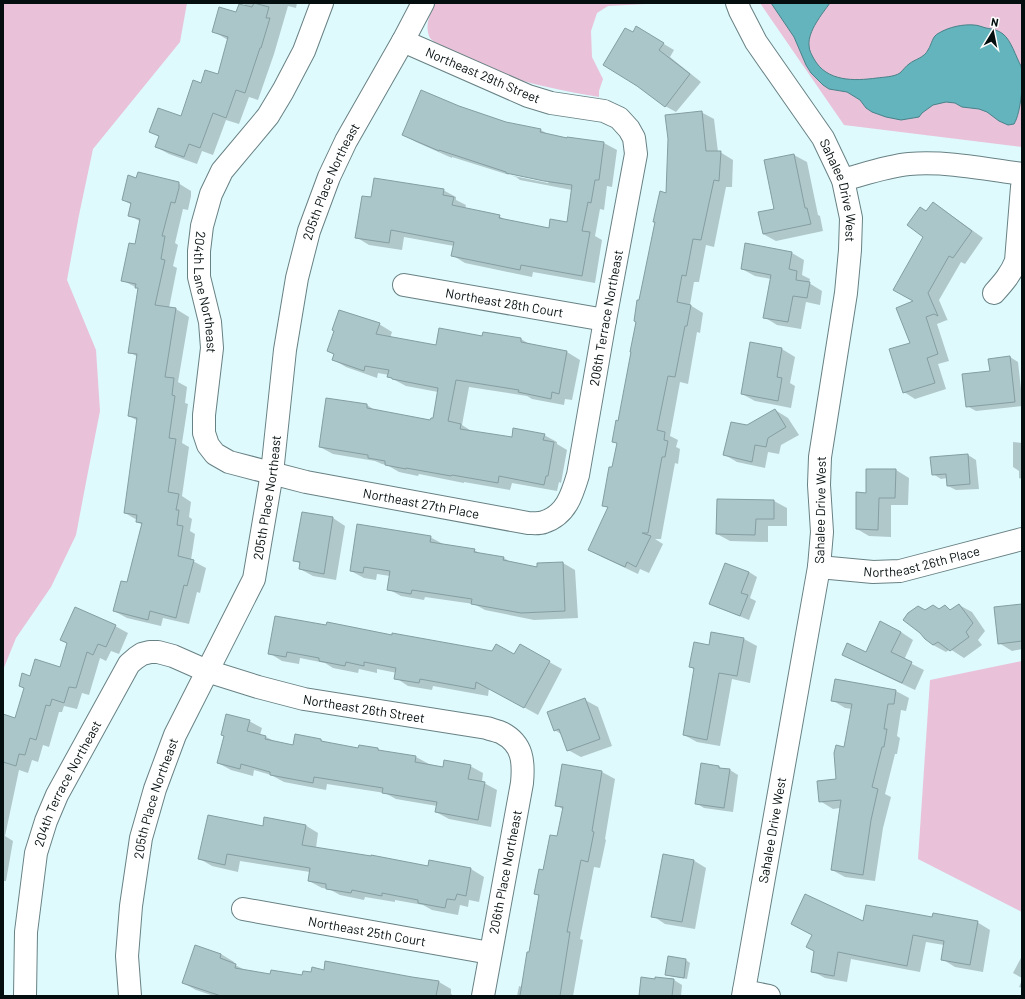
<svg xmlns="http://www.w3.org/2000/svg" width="1025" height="999" viewBox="0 0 1025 999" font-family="Barlow,sans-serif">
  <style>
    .green { fill: #e9c1d9 }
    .water { fill: #64b4bd; stroke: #488289 }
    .shadow { fill: #0003; fill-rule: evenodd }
    .building { fill: #abc6c9; stroke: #849ea1 }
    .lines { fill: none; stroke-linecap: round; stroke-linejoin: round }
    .minor-casing { stroke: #688184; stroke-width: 24 }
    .minor { stroke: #fff; stroke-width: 22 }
    .labels { text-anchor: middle; stroke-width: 3.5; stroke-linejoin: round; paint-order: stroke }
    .street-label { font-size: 13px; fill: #050e0f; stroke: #fff }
  </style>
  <rect width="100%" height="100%" fill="#defafd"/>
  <g class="green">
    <path d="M3,3h184l-7,39 -87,107 -14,66 -12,65 29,70 4,61 -13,66 -11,58 -25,52 -35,51 -13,32z"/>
    <path d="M435,3h212l-1,1 -38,2 -11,7 -6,18 1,26 11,22 -4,12v6c-53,-9 -108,-20 -154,-49 -4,-3 -12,-6 -15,-10 -6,-12 0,-24 5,-35z"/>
    <path d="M760,3h262v144l-178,-22z"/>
    <path d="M1022,661v251l-104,-53 12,-179z"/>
  </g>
  <path class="water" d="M771,3h59c-8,11 -22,28 -21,42 0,6 3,10 5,14 13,23 40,22 63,19 7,-1 17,-1 23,-5 3,-3 6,-7 9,-9 6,-5 15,-6 19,-14 4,-6 4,-14 11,-17 10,-6 24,-9 35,-8 4,0 8,2 12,3 6,1 12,2 17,6 8,6 13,23 18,32 3,13 0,47 -7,58l-6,1 -9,-4 -12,-9 -8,-3 -17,-2 -7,-4 -9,-1 -13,3 -11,8 -3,4 -18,3 -15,-3 -14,-5 -6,-4 -6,-8 -13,-8 -18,-3 -6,-4 -12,-12 -5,-8 -12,-28z"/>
  <g class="shadow">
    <path d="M245,3h52l-1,5 -8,-2 -14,48 -16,46 -9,-3 -10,27 -13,-4 -13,35 -11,-4 -5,13 -28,-10 -13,-7 4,-10 -10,-5 32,-14 20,-34 16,-9 10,-35 -15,-9 24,-18 7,-7z"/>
    <path d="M637,28l37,22 -4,7 31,25 -25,30 -11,-6 -32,-73z"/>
    <path d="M459,107l47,16 35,7 10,6 17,3 36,4 13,7 -5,37 -5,-1 -3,24 -4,-1 -5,27 7,4 -7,43 -62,-11 -1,5 -67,-14 -13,-8 2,-9 -50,-9 -2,13 -33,-5 -13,-8 16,-39 71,-8 13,7v3l10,5 -1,4 34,7 8,5 42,8 18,-6 5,-33 -52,-10 -4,-3 -64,-20v1l-36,-16 -13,-7zM507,172l42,9 -1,2 -39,-8z"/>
    <path d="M701,112l13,7 4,33h2l13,8 -1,27h-6l-12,60 -8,-2 -7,37h-5l-4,23 13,8 -3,20 -3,-1 -9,52 -8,-2 -10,54 8,4 -2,7 4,2 -2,15 -3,-1 -14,76h-6l8,5 -14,29 -9,-4 -2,5 -36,-17 -12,-7 19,-42 -6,-3 10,-37 5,-24 -5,-3 6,-19 21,-120 27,-108z"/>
    <path d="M794,155l13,7 11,53 2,1 3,15 -47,10 -13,-7 12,-24z"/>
    <path d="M137,179l41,4 13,8v5l-3,14 -5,-1 -8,34 3,2 -5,21 4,2 -8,40 7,1 13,8 -11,65 9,5 -2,16 3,1 -6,39 7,4 -7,49 9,6 -2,15 3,2 -2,12 5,3 -4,26 15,8 -6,25 -3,-1 -8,32 -26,-6 -2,8 -34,-8 -13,-7 13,-27 16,-59 -6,-3v-2l-12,-7 13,-92 -9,-5 9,-59 -9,-5 10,-63 -17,-9 14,-35 5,-23 -12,-7 3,-10 -9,-5z"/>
    <path d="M933,204l11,6 39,28 -18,26 -4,-2 -22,38 9,21 -1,-1 -10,4 12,37 -11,3 8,25 -31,10 -11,-7 7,-49 4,-41 10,-65 2,-25z"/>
    <path d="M792,253l12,7 -2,15 8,4 -1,4 13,8 -2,14 -14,-3 -5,27 -24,-4 -13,-8 7,-38 -16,-3 -13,-7z"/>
    <path d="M379,324l13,8 -2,6 47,9 46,-10 38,2 10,6 36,7 13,8 -8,40 -7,-1 -1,6 -32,-6 -5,-3 -58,-9 -7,38 11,7 39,6 32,-3 13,7v2l10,6 -6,33 -2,-1 -2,9 -45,-8 -2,7 -46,-8v1l-45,-9 -1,2 -19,-4 -12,-7 -5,-1 -7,-3 -42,-7 -13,-7 47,-42 9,6 55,10 2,-2 5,-27 -32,-6 -17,-9v-2l-11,-2 -1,5 -31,-11 -12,-7 1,-5 -7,-4z"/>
    <path d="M750,344l32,5 13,8 -5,26 5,3 -4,22 -36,-7 -13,-7z"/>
    <path d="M1010,357l8,5 4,36v8l-46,5 -9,-5z"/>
    <path d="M775,410l13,8 11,17 -18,10 -2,9 -11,-2 -3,16 -28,-6 -12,-7 22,-28z"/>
    <path d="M1013,442l9,1v36l-3,-1v-7l-6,-4z"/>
    <path d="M968,455l8,5 3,29 -23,1 -8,-4 -1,-8 -6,1 -8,-5z"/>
    <path d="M896,470l13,8 -1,27h-17v32l-22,-1 -12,-7 10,-35z"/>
    <path d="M718,500l56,1 13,7v18h-19v16l-38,-1 -13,-7z"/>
    <path d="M333,518l12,8 -9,54 -23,-4 -13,-7 1,-5 -7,-4z"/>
    <path d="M430,537l13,7 31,6 9,5 21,3 8,5 26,5 25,-5 12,7 3,48 -44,2 -49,-10 -11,-6 -49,-7 -1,3 -23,-4 -13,-7 2,-13 -13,-2 -1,6 -12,-2 -13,-7z"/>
    <path d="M725,564l24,8 8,5 -7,21 6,3 -7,19 -30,-12 -8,-4z"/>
    <path d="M959,605l13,7 13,19 -7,9 4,5 -18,13 -14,-9 -4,3 -13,-7 -7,-34 14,-1 5,-3 6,3z"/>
    <path d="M1022,605v44l-10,2 -13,-8z"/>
    <path d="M115,626l13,7 -9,21 -8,-3 -5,10 -6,-3 -11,37 -7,-2 -5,16 -13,-3 -2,6h-3l-10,35 -6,-2 -5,17 -6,-2 -4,13 -9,-3 -14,66 8,5 -7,40h-3v-158l13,-4 9,-30 -5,-3 11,-9 30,-9 7,-24 -7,-4z"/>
    <path d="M901,632l12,8 -9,20 20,10 -9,20 -59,-28 -13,-8 23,-1z"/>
    <path d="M392,636l123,20 5,-10 42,23 -24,46 -49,-27 -1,8 -55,-10 -1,4 -24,-4 -12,-8 1,-5 -20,-4v4l-18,-4 -1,4 -25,-5 -8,-5 -25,-5 -1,6 -17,-3 -13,-8z"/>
    <path d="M744,639l13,7 -7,37 -18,-4 -12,67 -23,-4 -13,-7 11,-65 -5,-3 20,-21z"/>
    <path d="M836,680l60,11 13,7 -3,13 -5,-1 -4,26 3,2 -3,16h-2l-10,40 6,3 -8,31 -8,53 -30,-4 -13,-7 8,-62 -7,1 -13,-8 17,-21 8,-32 7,-39 -7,-1 -13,-8z"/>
    <path d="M585,700l13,7 14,39 -31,11 -13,-7 -6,-15 -7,-5z"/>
    <path d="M249,721l13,7 -2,7 6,2 10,5 18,4 27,-6 6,3 32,6h19l5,3 33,5 13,7 15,4 26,-2 13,7 -1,9 2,1 13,7 -6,37 -42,-8 -13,-7 1,-6 -41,-7 -11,-6 -58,-9 -1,6 -42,-8 -13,-7 -17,-5 -1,6 -22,-6 -13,-7z"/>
    <path d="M562,765l40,7 13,7 -10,60 1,1 -6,28 -6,-1 -14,72 3,1 -10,56h-56l2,-10 3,1 8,-34 10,-57 -4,-2 22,-57 6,-27 -8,-5z"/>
    <path d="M719,767l4,2 7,1 8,5 -5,37 -29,-4 -8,-5z"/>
    <path d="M305,825l13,8 -2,15 113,19 1,-6 41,8 13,8 -5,25 -10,-2 -1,7 -8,-2 -2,10 -26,-5 -9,-5 -28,-5v2l-30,-5 -1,3 -24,-5 -11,-6 -7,-1 -13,-7 1,-9 -70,-11 -2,11 -26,-6 -12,-7 63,-32z"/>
    <path d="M693,860l13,8 -11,61 -30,-5 -12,-8z"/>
    <path d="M977,922l13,8 -7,42 -28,-5 -13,-8 2,-14 -18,-3 -6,30 -69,-13 -4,23 -22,-4 -13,-7 3,-20 -2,-16 -21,-11z"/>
    <path d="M196,946l25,8 13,8 -1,2 14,7 24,4 32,1 22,-5 87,7 27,4 12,7v5l3,2h-240l-18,-6 -13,-7z"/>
    <path d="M1022,956v22l-9,-5z"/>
    <path d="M669,958l17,2 4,3 -3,16 -17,-3 -4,-2z"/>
    <path d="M656,980h18l8,5 -1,11h-41z"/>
    <path d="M1022,980v8l-3,-1z"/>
  </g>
  <g class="building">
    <path d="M254,3l15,4 -3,11h4l-9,30h-1l-15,45 -9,-3 -10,28 -13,-5 -13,35 -11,-4 -5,13 -29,-10 4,-11 -10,-4 9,-24 23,8 12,-36 8,3 4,-13 13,4 10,-37 -16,-5 7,-25 17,5 3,-8 13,3z"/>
    <path d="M636,26l28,17 -5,7 31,24 -25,33 -28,-21 -34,-21 22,-37 8,4z"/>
    <path d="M421,90l38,16 47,16 35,7 -1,3 27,6v-1l37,5 -5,38h-4l-4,23 -3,-1 -6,29 8,1 -8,44 -61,-11 -1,5 -69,-14 3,-14 -63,-12 -2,13 -34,-5 7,-42 9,1 3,-19 70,11 -1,6 11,2 -2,8 48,10 -1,3 50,10 1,-9 17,3 5,-37 -28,-4 -38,-8v-1l-67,-22v1l-37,-16z"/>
    <path d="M702,111l4,40h15l-2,30 -5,-1 -13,60 -8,-1 -7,37 -4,-1 -5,27 14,3 -4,21h-2l-10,51 -7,-1 -11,54 8,2 -1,8 4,1 -3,16h-3l-14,76h-6l9,3 -15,31 -9,-5 -2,5 -37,-17 20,-43 -6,-1 7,-39h3l5,-24 -5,-1 4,-22 2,1 13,-69h-1l6,-30 -2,-1 3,-21h2l16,-78h-2l7,-31 6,2 2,-54 -3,-24z"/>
    <path d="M794,154l11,54h2l4,16 -48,10 -5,-22 16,-3 -10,-49z"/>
    <path d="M138,172l41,10v6l-4,15 -4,-1 -9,34h3l-4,23 4,1 -10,45 21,3 -11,69 9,1 -2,17 3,1 -6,42 7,1 -8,53 11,2 -3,16h3l-2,15 6,1 -5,30 16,4 -7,26 -3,-1 -8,33 -26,-7 -2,9 -35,-9 8,-30 6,1 15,-59 -6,-1 1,-7 -13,-2 13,-95 -9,-2 9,-62 -9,-1 10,-65h-3l1,-4 -15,-3 8,-38 6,1 5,-25 -12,-3 3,-13 -9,-3 6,-25 8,3z"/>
    <path d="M933,202l39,29 -19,27 -4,-2 -21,37 10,23 -4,-2 -8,3 12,37 -11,4 8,25 -32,10 -14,-44 21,-6 -14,-35 17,-7 -20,-11 30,-53 -16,-12 13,-18 6,4z"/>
    <path d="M745,243l47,9 -3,17 8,2 -1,9 14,2 -3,16 -14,-2 -5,26 -25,-4 8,-43 -30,-6z"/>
    <path d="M339,310l41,13 -4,11 60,11 3,-17 43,8 1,-4 38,6v4l46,9 -8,43 -7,-2 -1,7 -33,-7 1,-2 -63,-10 -8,41 13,3 -1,5 52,8 1,-9 32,6 -2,6 11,2 -6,34h-2l-2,9 -45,-9 -1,7 -46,-8 -1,1 -45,-8v1l-21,-4v-4l-17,-3v-3l-49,-8 7,-49 41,6v4l63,12 1,-2h2l5,-30 -46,-9v-1l-5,-1 2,-7 -24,-4 -1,5 -32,-11 2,-6 -7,-3 7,-20 -2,-1z"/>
    <path d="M750,342l32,6 -5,29 5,1 -4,23 -37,-7z"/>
    <path d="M1010,356l5,46 -49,5 -4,-33 28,-3 -2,-12z"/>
    <path d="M775,409l11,18 -18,11 -2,9 -11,-2 -3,17 -29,-7 8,-33 16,3z"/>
    <path d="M968,454l2,30 -23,2 -1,-12 -14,1 -2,-18z"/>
    <path d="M866,469h30l-1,29h-16l-1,32 -22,-1v-37l10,1z"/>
    <path d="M717,499l57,1v19h-18l-1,16 -39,-1z"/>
    <path d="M302,512l31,5 -9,57 -25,-5 1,-7 -7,-1z"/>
    <path d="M357,524l74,12 -1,6 45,7 -1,3 30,5 -1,3 34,7v-4l26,-1 2,49 -44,2 -50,-9 1,-5 -60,-9 -1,4 -24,-4 3,-19 -26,-4 -1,6 -13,-2z"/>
    <path d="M725,563l24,9 -8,21 7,2 -8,21 -31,-12z"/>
    <path d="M959,604l14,19 -7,9 3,5 -19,14 -12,-9 -5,3 -8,-6 -5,-6 -17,-13 5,-7 10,-7 7,4 8,-5 6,4 6,-4 5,5z"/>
    <path d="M1022,604v37l-24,3 -4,-37z"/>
    <path d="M75,607l41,18 -10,22 -8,-3 -5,11 -6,-3 -11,36 -7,-1 -5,16 -12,-4 -2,7 -4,-1 -10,35 -6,-2 -5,17 -6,-1 -3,12 -13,-4v-48l12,4 9,-30 -5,-2 3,-13 8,3 5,-17 25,8 7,-24 -7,-3z"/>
    <path d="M275,616l51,9 1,-3 65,13v-2l100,18 4,-7 18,10 6,-10 30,17 -26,47 -48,-26 -1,7 -55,-10 -1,4 -25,-4 2,-11 -32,-6v4l-18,-4 -1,4 -26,-5v-3l-32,-6 -1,5 -18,-3z"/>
    <path d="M880,621l21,11 -10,20 21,10 -10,21 -60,-28 5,-12 19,9z"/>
    <path d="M711,632l33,6 -7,38 -18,-3 -12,67 -24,-5 11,-67 -5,-1 5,-25 15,3z"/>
    <path d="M835,679l61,11 -2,14h-6l-4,25h3l-3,18h-2l-10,40 6,2 -7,31 -8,55 -32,-5 10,-70 -22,2 -2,-21 19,-2 -2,-26 2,-8 8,2 8,-43 -21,-3z"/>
    <path d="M585,698l15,41 -33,12 -8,-22 -5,2 -7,-19z"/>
    <path d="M226,714l24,6 -3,11 19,5 -1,3 28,6 2,-11 26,5v2l37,7 1,-3 19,3v2l38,6 -1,6 28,5 1,-7 27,5 -3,14 17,3 -7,38 -43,-8 2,-10 -55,-9 1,-5 -69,-11 -1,6 -43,-8v-3l-29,-8 -1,5 -23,-6 7,-27 -3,-1z"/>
    <path d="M701,763l18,3v2l11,1 -6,39 -29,-4z"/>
    <path d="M562,764l40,7 -10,60 2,1 -6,30 -7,-2 -14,72h3l-10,64h-40l7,-44h2l10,-57 -5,-1 5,-25 4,1 7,-35 7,1 6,-29 -8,-1z"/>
    <path d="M208,815l55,11 1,-9 42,8 -4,20 69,11v-1l57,11 1,-6 42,8 -5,28 -9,-2 -2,6 -8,-1 -2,9 -27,-5v-3l-36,-7v3l-30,-6 -1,3 -25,-4v-5l-18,-3 2,-13 -83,-14 -2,11 -27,-6z"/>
    <path d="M663,854l31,6 -12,62 -31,-5z"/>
    <path d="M805,894l58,27 3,-16 66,12 1,-4 45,8 -8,44 -29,-5 3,-19 -31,-6 -6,31 -69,-14 -4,24 -23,-4 3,-21 -8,-4 6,-12 -21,-11z"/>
    <path d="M195,945l26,9 -1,4 16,6 -1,4 35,6 1,-4 31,5 1,-4 8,1 1,-5 12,3 1,-9 87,16 27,4 -3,15h-215l-39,-13z"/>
    <path d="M668,956l18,3 -2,19 -19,-3z"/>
    <path d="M641,977l14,2v-2l19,2 -2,17h-33z"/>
  </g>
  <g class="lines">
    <defs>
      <g id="minor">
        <path id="s1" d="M322,3l-18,48 -21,40 -15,25 -46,55 -11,23 -9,32 -3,25v26l11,45 2,26 -8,67v18l4,12 7,9 14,8 77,20 222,41c5,0 11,1 16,-1 22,-7 28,-27 34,-47l27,-155 31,-166 -2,-16 -5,-9 -10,-11 -15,-7 -53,-8 -23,-7 -125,-55"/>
        <path id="s2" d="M737,3l3,8 16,31 67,96 20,42 8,38 -1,32 -4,43 -26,164 -1,28 3,47 -3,35 -76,429"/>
        <path d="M843,180c22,-6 44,-14 66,-16 38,-3 76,5 113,10"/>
        <path id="s3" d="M404,285l201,35"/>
        <path d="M994,293c9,-10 17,-19 22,-32l6,-74"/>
        <path id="s4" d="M819,567l54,5 27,-1 122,-32"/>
        <path id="s5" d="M243,909l247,44"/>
        <path d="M744,991l25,5"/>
        <path id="s6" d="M25,996l1,-64 10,-79 10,-32 11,-26 72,-131 7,-6 6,-4 8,-2h8l15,4 34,15 51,16 46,12 183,29c5,2 11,3 15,5 21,11 22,29 20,50l-39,213"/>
        <path id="s7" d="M130,996l-3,-40 4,-50 10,-68 14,-49 20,-54 79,-156 18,-106 13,-123 12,-72 12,-47 20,-54 17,-36 57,-100 20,-38"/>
      </g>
    </defs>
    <use href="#minor" class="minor-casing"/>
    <use href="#minor" class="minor"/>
  </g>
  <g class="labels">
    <g class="street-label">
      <text transform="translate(483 75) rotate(23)" y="5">Northeast 29th Street</text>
      <text dy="5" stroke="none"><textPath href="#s7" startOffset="849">205th Place Northeast</textPath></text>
      <text dy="5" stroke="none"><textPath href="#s2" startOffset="216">Sahalee Drive West</textPath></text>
      <text dy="5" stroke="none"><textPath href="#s1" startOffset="323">204th Lane Northeast</textPath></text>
      <text dy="5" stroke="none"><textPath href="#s3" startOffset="102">Northeast 28th Court</textPath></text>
      <text dy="5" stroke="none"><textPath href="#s1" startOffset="1047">206th Terrace Northeast</textPath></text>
      <text dy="5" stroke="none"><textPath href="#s7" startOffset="525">205th Place Northeast</textPath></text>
      <text dy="5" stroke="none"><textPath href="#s1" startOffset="702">Northeast 27th Place</textPath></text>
      <text transform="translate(820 510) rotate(-89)" y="5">Sahalee Drive West</text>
      <text dy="5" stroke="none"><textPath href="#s4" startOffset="104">Northeast 26th Place</textPath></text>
      <text dy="5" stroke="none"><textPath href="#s6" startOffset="602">Northeast 26th Street</textPath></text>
      <text dy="5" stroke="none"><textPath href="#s6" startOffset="220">204th Terrace Northeast</textPath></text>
      <text dy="5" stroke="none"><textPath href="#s7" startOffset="201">205th Place Northeast</textPath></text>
      <text transform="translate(772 830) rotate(-80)" y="5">Sahalee Drive West</text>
      <text transform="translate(505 872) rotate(-79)" y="5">206th Place Northeast</text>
      <text dy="5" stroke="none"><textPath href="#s5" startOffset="126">Northeast 25th Court</textPath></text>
    </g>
  </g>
  <rect width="1025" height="999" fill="none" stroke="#050e0f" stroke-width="8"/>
  <g transform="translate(993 32) rotate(10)" stroke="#ffffff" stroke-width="3" paint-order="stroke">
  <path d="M0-3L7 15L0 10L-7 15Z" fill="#050e0f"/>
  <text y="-6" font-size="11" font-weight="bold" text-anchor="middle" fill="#050e0f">N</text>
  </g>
</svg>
